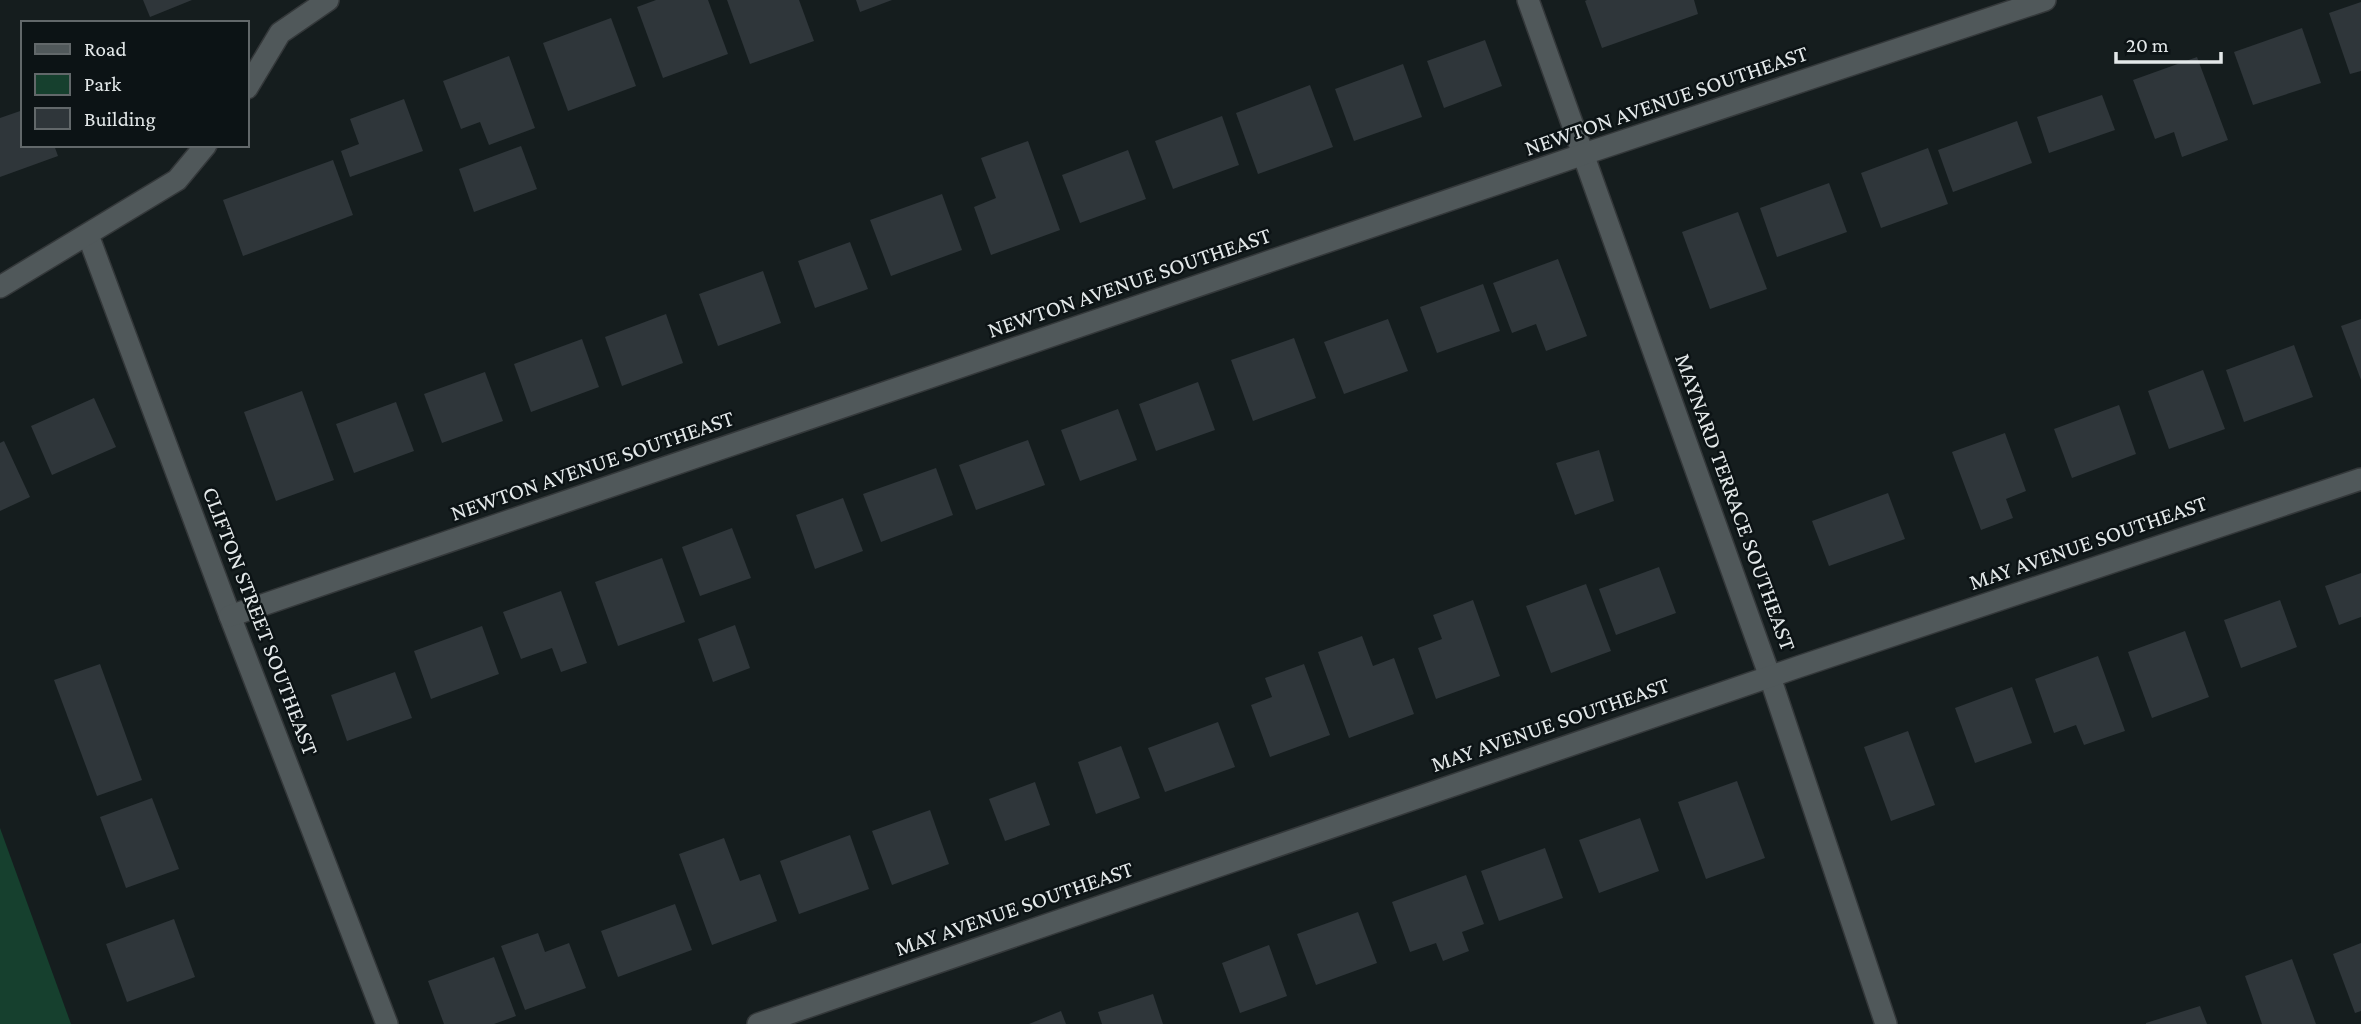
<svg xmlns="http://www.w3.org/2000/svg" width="2361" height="1024" viewBox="0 0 2361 1024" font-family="'Crimson Pro',serif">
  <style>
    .green { fill: #16402e }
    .building { fill: #2f363a }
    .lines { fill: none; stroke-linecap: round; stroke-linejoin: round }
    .street-casing { stroke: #34383a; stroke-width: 24 }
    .street { stroke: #50585a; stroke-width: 21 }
    .labels { text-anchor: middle; stroke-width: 5; stroke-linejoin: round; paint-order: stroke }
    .street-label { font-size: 23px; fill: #e3e8e9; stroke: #0c1315 }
  </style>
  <rect width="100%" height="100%" fill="#151d1e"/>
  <path class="green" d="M0,828l71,196h-71z"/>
  <g class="building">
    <path d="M143,0h49l-42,17z"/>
    <path d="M656,0h52l20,54 -65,24 -26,-71z"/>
    <path d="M727,0h72l15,41 -64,23z"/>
    <path d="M856,0h36l-32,12z"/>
    <path d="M1587,0h107l4,14 -96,34 -17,-47z"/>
    <path d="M2361,2v69l-11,3 -21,-61z"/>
    <path d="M611,18l25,68 -68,25 -25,-68z"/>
    <path d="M2302,28l19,55 -68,22 -19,-53z"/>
    <path d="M1485,40l17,46 -58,22 -17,-47z"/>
    <path d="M509,56l26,72 -46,17 -9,-23 -19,7 -18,-48z"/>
    <path d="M2197,57l31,83 -46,17 -8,-25 -19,7 -22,-59z"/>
    <path d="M1403,64l19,53 -68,24 -19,-52z"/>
    <path d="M1310,85l23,62 -75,27 -22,-61z"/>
    <path d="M2102,95l13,35 -66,23 -12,-36z"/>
    <path d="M404,99l19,52 -73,26 -9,-26 18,-7 -9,-25z"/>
    <path d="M23,110v35h31l4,11 -58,21v-59z"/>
    <path d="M1222,116l17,49 -66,24 -18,-48z"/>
    <path d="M2017,121l15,42 -79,29 -15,-42z"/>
    <path d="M1028,141l32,89 -69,25 -17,-48 22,-9 -15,-40z"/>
    <path d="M521,146l16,43 -63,23 -15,-43z"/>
    <path d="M1928,148l20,56 -67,24 -20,-55z"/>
    <path d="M1128,150l18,49 -66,24 -18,-48z"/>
    <path d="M333,160l20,55 -110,41 -20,-56z"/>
    <path d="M1829,183l18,49 -70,25 -17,-49z"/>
    <path d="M942,194l20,56 -71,26 -21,-56z"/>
    <path d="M1738,212l29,77 -57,20 -28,-77z"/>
    <path d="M850,242l18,47 -53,19 -17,-47z"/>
    <path d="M1558,259l29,77 -41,15 -10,-27 -24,9 -19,-50z"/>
    <path d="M763,271l18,52 -63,23 -19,-52z"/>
    <path d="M1483,284l17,47 -63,22 -17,-46z"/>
    <path d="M666,314l17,49 -61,23 -17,-49z"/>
    <path d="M1388,319l20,52 -64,23 -20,-52z"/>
    <path d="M2361,319v61l-20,-54z"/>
    <path d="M1294,338l22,60 -63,23 -22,-61z"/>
    <path d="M582,339l17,48 -68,25 -17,-48z"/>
    <path d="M2294,345l19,52 -69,25 -18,-52z"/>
    <path d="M2203,370l22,59 -56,20 -21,-58z"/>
    <path d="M485,372l18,49 -61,22 -18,-49z"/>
    <path d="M1198,382l17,48 -59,21 -17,-47z"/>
    <path d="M302,391l32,89 -58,21 -32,-89z"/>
    <path d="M94,398l22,49 -64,28 -21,-49z"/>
    <path d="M396,402l18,49 -60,22 -18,-49z"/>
    <path d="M2119,405l17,49 -64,24 -18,-49z"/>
    <path d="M1118,409l19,51 -57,21 -19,-51z"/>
    <path d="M2005,433l21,58 -20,8 7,19 -32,12 -29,-78z"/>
    <path d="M1028,440l17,45 -69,25 -17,-45z"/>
    <path d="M4,441l26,56 -30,14v-68z"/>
    <path d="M1599,450l15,51 -39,14 -19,-52z"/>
    <path d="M936,468l17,47 -72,27 -18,-48z"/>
    <path d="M1888,493l17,46 -76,27 -17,-45z"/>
    <path d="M843,498l20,53 -48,18 -19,-54z"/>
    <path d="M732,528l19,50 -51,18 -18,-49z"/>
    <path d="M662,558l23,64 -67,24 -23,-64z"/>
    <path d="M1659,567l17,46 -60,22 -17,-46z"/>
    <path d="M2361,573v44l-22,8 -14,-39z"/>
    <path d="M1586,584l25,67 -60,22 -25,-67z"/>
    <path d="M561,591l26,72 -26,9 -9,-24 -31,11 -18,-47z"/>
    <path d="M1473,600l27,76 -64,23 -18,-51 24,-9 -9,-24z"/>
    <path d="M2280,600l17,47 -56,21 -17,-48z"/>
    <path d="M735,625l15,43 -37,14 -15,-43z"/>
    <path d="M482,626l17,48 -68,25 -17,-48z"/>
    <path d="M2185,631l24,66 -57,21 -24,-66z"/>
    <path d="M1362,636l11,30 21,-8 20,56 -65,24 -31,-86z"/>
    <path d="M2098,656l27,75 -41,14 -8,-20 -22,8 -19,-54z"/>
    <path d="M100,664l42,116 -45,16 -43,-116z"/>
    <path d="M1304,664l26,71 -60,22 -19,-52 21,-8 -7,-19z"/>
    <path d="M395,672l17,46 -65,23 -16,-46z"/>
    <path d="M2012,687l20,56 -57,20 -20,-55z"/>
    <path d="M1218,722l17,45 -70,25 -17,-44z"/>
    <path d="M1908,731l27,74 -44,16 -27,-74z"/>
    <path d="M1121,746l19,52 -44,16 -18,-52z"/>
    <path d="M1737,781l28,77 -59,21 -28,-77z"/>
    <path d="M1035,782l15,43 -45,16 -16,-42z"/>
    <path d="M152,798l27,71 -53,19 -26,-71z"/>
    <path d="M930,810l19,54 -57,21 -20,-54z"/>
    <path d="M1640,818l19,53 -60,22 -20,-53z"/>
    <path d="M850,835l19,54 -70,25 -19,-53z"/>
    <path d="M724,838l16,43 20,-7 17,47 -65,24 -33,-91z"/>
    <path d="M1545,848l18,50 -64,23 -18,-50z"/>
    <path d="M1466,875l18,49 -22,8 7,19 -26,10 -7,-18 -26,9 -18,-50z"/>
    <path d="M675,904l17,46 -74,27 -17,-46z"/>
    <path d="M1358,912l19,51 -61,22 -19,-51z"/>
    <path d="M174,919l21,58 -68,25 -21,-58z"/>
    <path d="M538,933l7,19 24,-9 17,45 -61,22 -24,-64z"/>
    <path d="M2361,943v68l-6,2 -22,-59z"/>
    <path d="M1269,945l18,51 -47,17 -18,-50z"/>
    <path d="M494,957l22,59 -22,8h-50l-16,-43z"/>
    <path d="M2292,959l24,65h-54l-17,-48z"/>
    <path d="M1153,994l10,30h-61l-4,-12z"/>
    <path d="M2200,1006l7,18h-61v-1z"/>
    <path d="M1061,1011l5,13h-37z"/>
  </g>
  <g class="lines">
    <defs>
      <g id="street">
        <path d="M1528,0l242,677 116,347"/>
        <path d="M247,88l33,-55 48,-33"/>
        <path d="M88,235l142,381 157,408"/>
        <path d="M0,287l177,-107 29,-35"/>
        <path d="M230,616l1354,-462 461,-154"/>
        <path d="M758,1024l1040,-357 563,-188"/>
      </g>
    </defs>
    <use href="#street" class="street-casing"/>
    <use href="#street" class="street"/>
  </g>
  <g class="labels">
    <g class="street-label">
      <text transform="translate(1666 100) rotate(-19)" y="8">NEWTON AVENUE SOUTHEAST</text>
      <text transform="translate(1129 282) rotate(-19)" y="8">NEWTON AVENUE SOUTHEAST</text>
      <text transform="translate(592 465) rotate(-19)" y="8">NEWTON AVENUE SOUTHEAST</text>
      <text transform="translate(1736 502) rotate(70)" y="8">MAYNARD TERRACE SOUTHEAST</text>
      <text transform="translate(2088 542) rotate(-19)" y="8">MAY AVENUE SOUTHEAST</text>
      <text transform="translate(261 621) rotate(69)" y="8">CLIFTON STREET SOUTHEAST</text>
      <text transform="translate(1550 724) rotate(-19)" y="8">MAY AVENUE SOUTHEAST</text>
      <text transform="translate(1014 908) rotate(-19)" y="8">MAY AVENUE SOUTHEAST</text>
    </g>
  </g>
  <rect x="21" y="21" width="228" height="126" fill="#0c1315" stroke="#62686a" stroke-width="2"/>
  <rect x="35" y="44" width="35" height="10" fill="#50585a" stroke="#62686a" stroke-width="2"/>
  <text x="84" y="56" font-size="21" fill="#e3e8e9">Road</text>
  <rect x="35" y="74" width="35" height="21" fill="#16402e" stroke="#62686a" stroke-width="2"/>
  <text x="84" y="91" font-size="21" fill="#e3e8e9">Park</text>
  <rect x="35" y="108" width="35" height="21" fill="#2f363a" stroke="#62686a" stroke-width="2"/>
  <text x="84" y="126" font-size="21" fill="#e3e8e9">Building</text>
  <path d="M2116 52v10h105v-10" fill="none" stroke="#e3e8e9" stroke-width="3.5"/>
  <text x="2126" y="52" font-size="21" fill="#e3e8e9" stroke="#0c1315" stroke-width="5" paint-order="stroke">20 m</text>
</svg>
